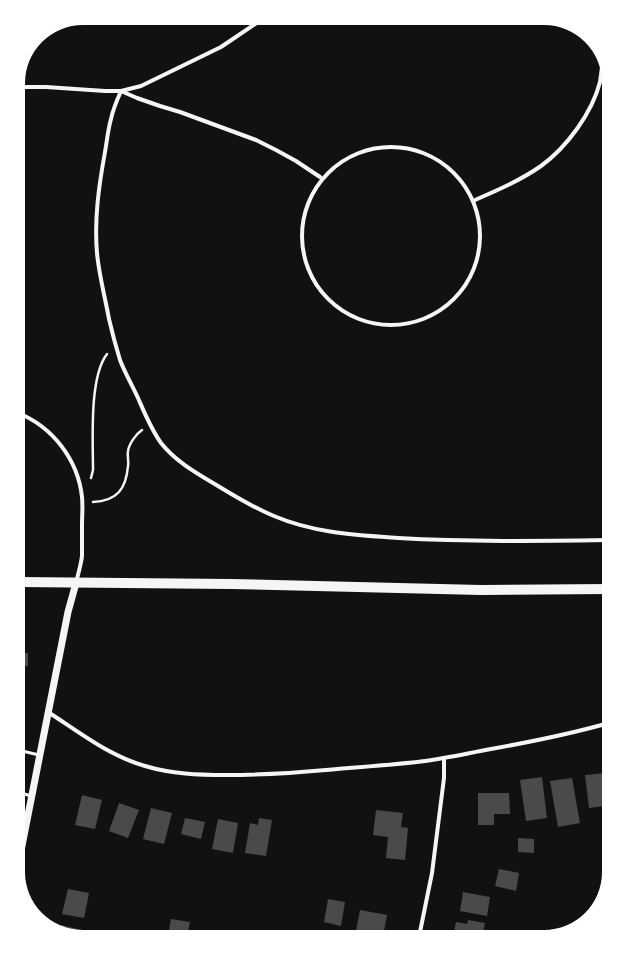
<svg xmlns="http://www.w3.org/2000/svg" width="627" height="955" viewBox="0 0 627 955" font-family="'Source Sans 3',sans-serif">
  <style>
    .building { fill: #4a4a4a }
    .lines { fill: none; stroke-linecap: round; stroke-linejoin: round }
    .path { stroke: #f5f5f5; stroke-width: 2.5 }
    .service { stroke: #f5f5f5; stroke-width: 3 }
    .minor { stroke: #f5f5f5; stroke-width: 4 }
    .tertiary { stroke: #f5f5f5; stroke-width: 7 }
    .primary { stroke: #f5f5f5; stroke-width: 10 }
  </style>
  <rect width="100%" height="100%" fill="#111"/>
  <g class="building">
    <path d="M18,632h2v21h8v13h-10z"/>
    <path d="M606,773l3,22 -6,1 2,10 -16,2 -4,-33z"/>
    <path d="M542,777l5,41 -21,3 -6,-41z"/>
    <path d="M572,778l8,45 -22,4 -8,-46z"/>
    <path d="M478,793h31l1,21h-16v11h-16z"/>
    <path d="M82,795l20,5 -7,29 -20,-4z"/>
    <path d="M119,803l20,7 -11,28 -19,-7z"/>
    <path d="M151,808l21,5 -8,31 -21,-5z"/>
    <path d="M376,810l27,3 -2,14 7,1 -3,32 -19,-2 2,-21 -15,-2z"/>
    <path d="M185,818l20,4 -4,17 -20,-5z"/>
    <path d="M259,818l13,2 -6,36 -21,-3 5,-30 8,2z"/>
    <path d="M218,819l20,4 -5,30 -21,-4z"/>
    <path d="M518,838l16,1v14l-16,-1z"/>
    <path d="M499,869l20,4 -3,18 -21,-5z"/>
    <path d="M68,889l21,4 -5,25 -22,-4z"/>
    <path d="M463,892l27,5 -3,19 -27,-5z"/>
    <path d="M328,899l17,3 -4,24 -17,-4z"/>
    <path d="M360,910l27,5 -4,21 -27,-5z"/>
    <path d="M171,919l19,3 -3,15h-9l-10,-2z"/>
    <path d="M468,920l17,3 -3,14h-29l3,-15 11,2z"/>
    <path d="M61,925l47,11 -1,1h-28l-20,-6z"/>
  </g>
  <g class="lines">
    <g class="path">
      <path d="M91,478l2,-8c0,-29 -4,-93 14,-116"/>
      <path d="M93,502c24,-1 33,-13 35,-36 1,-5 -1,-10 0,-15 1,-7 8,-17 14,-21"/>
    </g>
    <g class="service">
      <path d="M18,750l21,5"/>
      <path d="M18,792l13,4"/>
      <path d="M18,833l6,1"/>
    </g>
    <g class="minor">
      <path d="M18,87h28l59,4h16l16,7 23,8 20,6 76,28 20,10 20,11 24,16"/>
      <path d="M121,91c-4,9 -8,18 -10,28 -3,10 -4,22 -6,33 -6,33 -11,67 -8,101 2,22 8,44 12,66 3,13 7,28 11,41 5,13 12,25 18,38 7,16 13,31 23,45 15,19 37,31 57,43 18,11 36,22 56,30 40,17 81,19 124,22 70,4 141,3 211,2"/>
      <path d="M121,91l20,-5 80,-39 43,-29"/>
      <circle cx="391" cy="236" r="89"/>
      <path d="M475,200c23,-10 46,-20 66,-34 26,-19 51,-53 59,-84 1,-7 2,-15 3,-22"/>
      <path d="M18,413c35,14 60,47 64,84 1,9 0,19 0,28 0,10 0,20 0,31 -1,9 -4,18 -6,27"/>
      <path d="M48,712c31,20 61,44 97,54 27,8 53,9 81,9 34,0 67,-2 100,-5 33,-3 66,-5 99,-9 22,-3 44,-8 66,-12 39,-7 79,-15 118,-26"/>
      <path d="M419,937l13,-64 12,-95v-20"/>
    </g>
    <path class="tertiary" d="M18,866l50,-254 8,-29"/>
    <path class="primary" d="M18,582l213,2 250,6 128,-1"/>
  </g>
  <path d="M0 0H627V955H0ZM83 25H544A58 58 0 0 1 602 83V872A58 58 0 0 1 544 930H83A58 58 0 0 1 25 872V83A58 58 0 0 1 83 25Z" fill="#fff" fill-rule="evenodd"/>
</svg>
